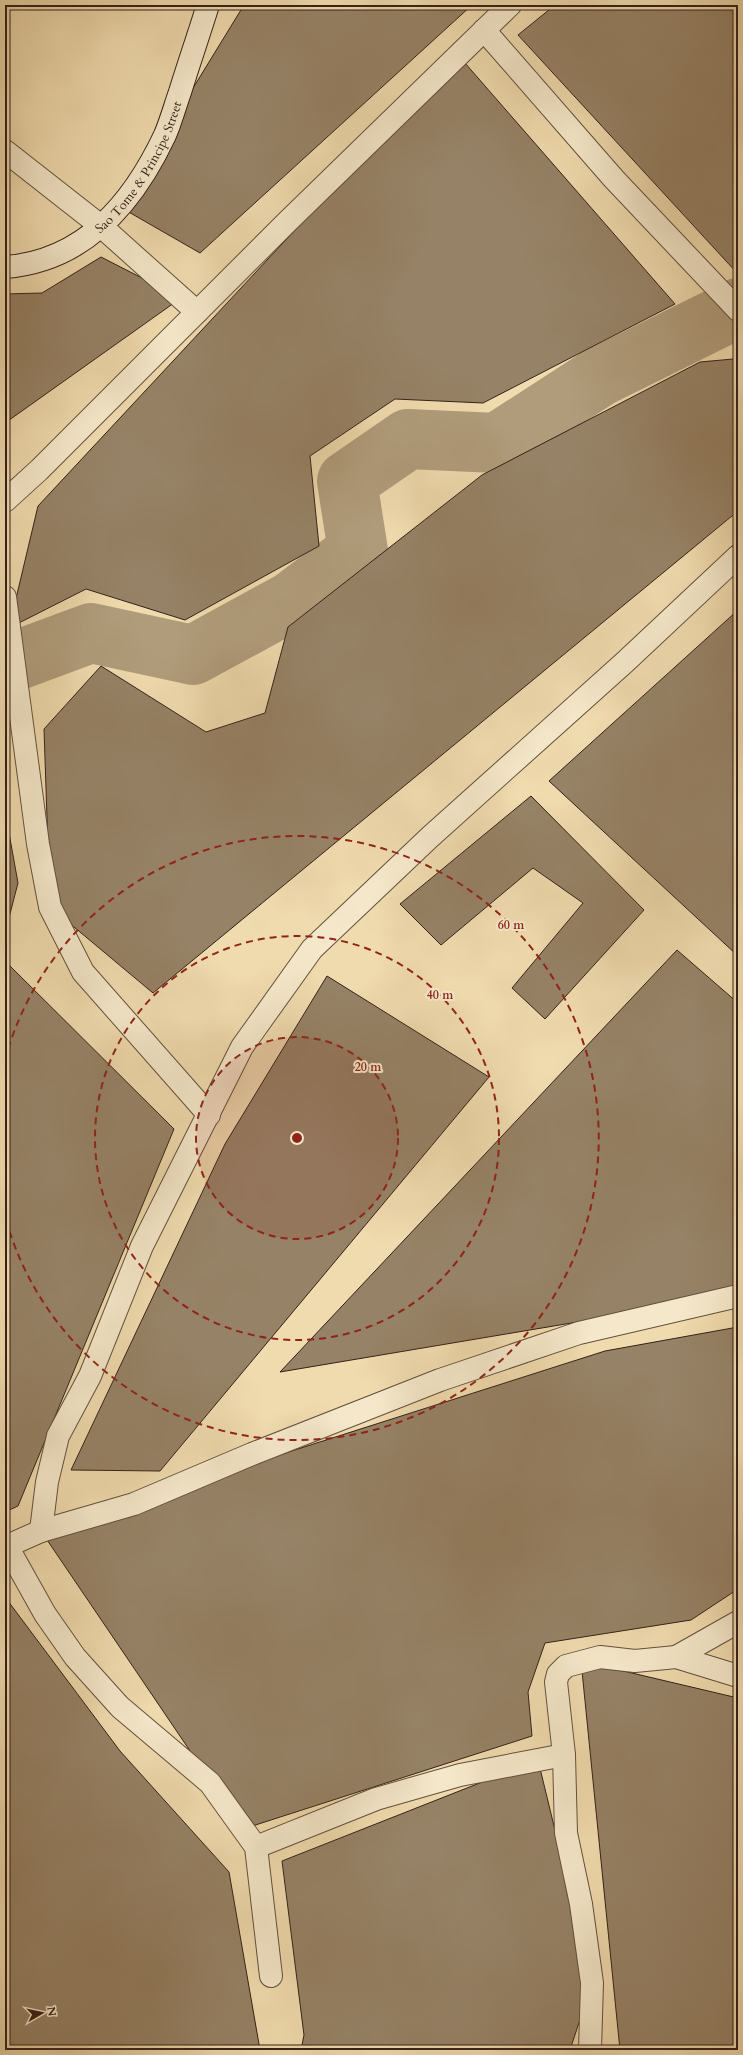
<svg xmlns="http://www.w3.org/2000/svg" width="743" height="2055" viewBox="0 0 743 2055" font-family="Cardo,serif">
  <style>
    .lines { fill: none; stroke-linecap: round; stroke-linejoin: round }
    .river { stroke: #b09c7b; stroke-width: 60 }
    .building { fill: #968266; stroke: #342118 }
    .street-casing { stroke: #63503e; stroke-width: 24 }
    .secondary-casing { stroke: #342118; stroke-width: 24 }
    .street { stroke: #f5e8ca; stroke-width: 22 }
    .secondary { stroke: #f5e8ca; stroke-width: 22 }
    .ring { fill: none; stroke: #8f2418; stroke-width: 2; stroke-dasharray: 7 5 }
    .labels { text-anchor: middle; stroke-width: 4; stroke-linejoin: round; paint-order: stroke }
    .street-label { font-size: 13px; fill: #342118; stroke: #f5e8ca }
    .centre { fill: #8f2418; stroke: #f5e8ca; stroke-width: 2 }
    .ring-label { font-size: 12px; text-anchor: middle; font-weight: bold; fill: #8f2418; stroke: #f5e8ca; stroke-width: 4; stroke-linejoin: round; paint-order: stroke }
  </style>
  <rect width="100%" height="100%" fill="#f0dbae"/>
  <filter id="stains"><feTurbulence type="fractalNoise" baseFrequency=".005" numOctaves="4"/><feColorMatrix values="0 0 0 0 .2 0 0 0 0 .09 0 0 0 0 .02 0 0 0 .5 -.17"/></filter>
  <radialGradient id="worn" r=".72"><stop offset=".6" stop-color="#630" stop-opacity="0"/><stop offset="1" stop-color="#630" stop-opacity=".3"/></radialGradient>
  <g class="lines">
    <path class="river" d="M5,665l86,-32 102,22 99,-54 66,-50 -11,-70 61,-42 89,4 102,-66 139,-69"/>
  </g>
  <g class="building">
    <path d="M244,5h228l-272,248 -80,-46z"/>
    <path d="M555,5h183v269l-220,-239z"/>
    <path d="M458,55l217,249 -192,99 -88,-4 -85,57 9,90 -134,74 -99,-31 -77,39 29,-122z"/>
    <path d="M101,257l80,41 -176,125v-129l37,-1z"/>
    <path d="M733,359l5,8v144l-585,482 -103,-86 -6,-178 57,-63 105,66 59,-19 23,-86 194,-152 218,-113z"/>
    <path d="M738,610v346l-189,-175z"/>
    <path d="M531,796l113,114 -99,109 -33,-31 71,-85 -50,-35 -92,77 -41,-41z"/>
    <path d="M5,811l13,72 -13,50z"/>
    <path d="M677,950l61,53v292l-458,77z"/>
    <path d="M5,961l169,168 -156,377 -13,6z"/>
    <path d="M327,976l162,101 -329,394 -89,-1 154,-326z"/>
    <path d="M738,1327v262l-47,31 -146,23 -17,49 4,44 -289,93 -202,-298 564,-180z"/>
    <path d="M5,1597l115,154 109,121 31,178h-255z"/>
    <path d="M581,1661l157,37v352h-118z"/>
    <path d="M538,1760l54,223 -22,67h-269l3,-15 -22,-174z"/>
  </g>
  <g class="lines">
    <defs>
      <g id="street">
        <path d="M484,30l130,149 124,131"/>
        <path d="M5,151l97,76 95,85"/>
        <path d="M5,501l34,-31 247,-247 224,-218"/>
        <path d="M5,597l33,247 12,63 33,65 126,143"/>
        <path d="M41,1531l6,-49 11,-46 32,-60 52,-130 100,-199 70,-98 118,-112 195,-175 113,-106"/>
        <path d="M7,1546l38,68 30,43 45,50 90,76 46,64 15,129"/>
        <path d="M5,1547l36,-16 93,-27 118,-50 188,-74 139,-47 159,-37"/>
        <path d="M676,1657l62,-35"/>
        <path d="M256,1847l120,-48 84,-24 104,-20"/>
        <path d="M590,2050l2,-67 -11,-79 -15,-71 -2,-78 -8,-73 2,-8 8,-8 34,-9 35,4 41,-4 62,19"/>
      </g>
      <g id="secondary">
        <path id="s1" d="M5,267c80,-6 128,-64 160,-132 6,-14 10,-29 15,-43 9,-29 19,-58 28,-87"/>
      </g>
    </defs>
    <use href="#street" class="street-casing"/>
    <use href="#secondary" class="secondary-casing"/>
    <use href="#street" class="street"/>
    <use href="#secondary" class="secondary"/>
  </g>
  <circle cx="297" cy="1138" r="101" fill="#8f2418" fill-opacity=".12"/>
  <g class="ring">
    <circle cx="297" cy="1138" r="101"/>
    <circle cx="297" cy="1138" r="202"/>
    <path d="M5 1060A302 302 0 1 1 5 1216"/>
  </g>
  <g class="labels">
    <g class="street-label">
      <text dy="5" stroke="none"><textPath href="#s1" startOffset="177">Sao Tome &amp; Principe Street</textPath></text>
    </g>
  </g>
  <circle cx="297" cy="1138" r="6" class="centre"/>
  <g class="ring-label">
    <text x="511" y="929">60 m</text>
    <text x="440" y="999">40 m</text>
    <text x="368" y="1071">20 m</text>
  </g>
  <rect width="743" height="2055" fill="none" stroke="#f0dbae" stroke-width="20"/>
  <rect x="6" y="6" width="731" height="2043" fill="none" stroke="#342118" stroke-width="2"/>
  <rect x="10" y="10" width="723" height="2035" fill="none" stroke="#342118"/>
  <g transform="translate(42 2013) rotate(81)" stroke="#f5e8ca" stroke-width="3" paint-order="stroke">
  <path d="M0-3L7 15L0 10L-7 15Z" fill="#342118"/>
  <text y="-6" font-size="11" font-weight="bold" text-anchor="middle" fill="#342118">N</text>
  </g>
  <rect width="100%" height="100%" filter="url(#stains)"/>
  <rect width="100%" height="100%" fill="url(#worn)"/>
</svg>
